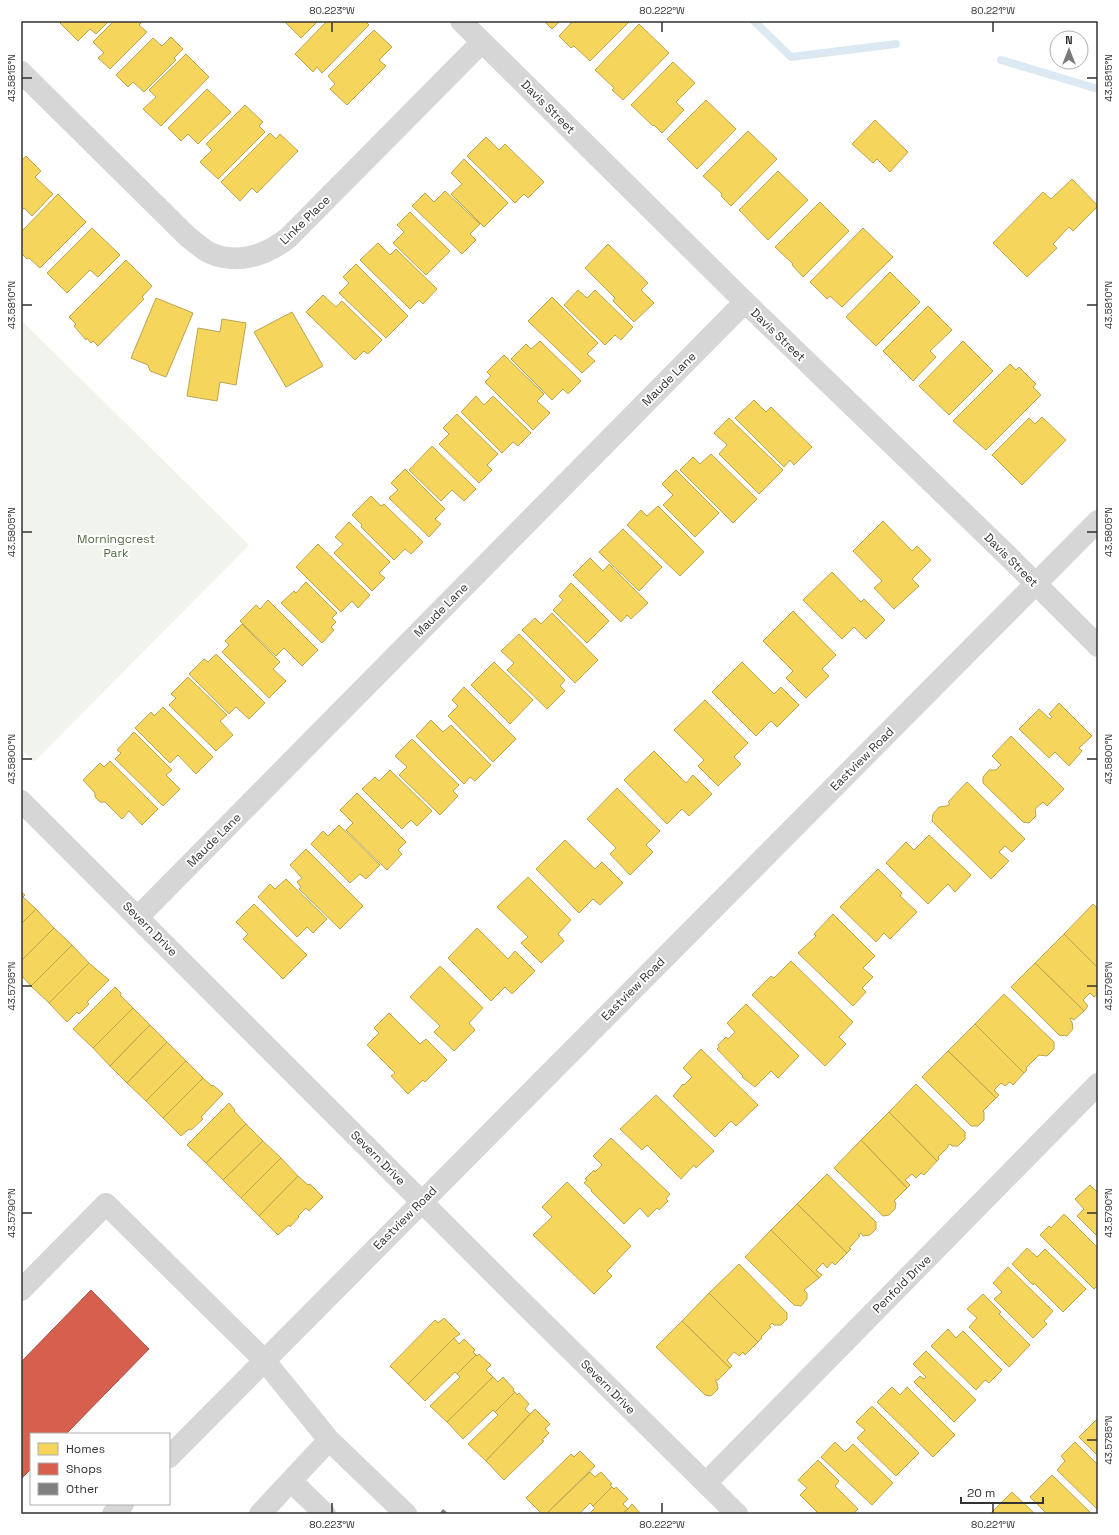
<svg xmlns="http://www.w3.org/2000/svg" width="1119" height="1535" viewBox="0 0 1119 1535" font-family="'Space Grotesk',sans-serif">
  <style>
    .green { fill: #f0f4ed }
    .homes { fill: #f6d55c; stroke: #bba44f }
    .shops { fill: #d6604d; stroke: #a55245 }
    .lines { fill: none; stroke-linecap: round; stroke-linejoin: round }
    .stream { stroke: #dde9f2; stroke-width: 8 }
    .building { fill: #808080 }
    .minor { stroke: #d6d6d6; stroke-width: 22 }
    .ticks { fill: none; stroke: #323232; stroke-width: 1.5 }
    .labels { text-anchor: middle; stroke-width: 4; stroke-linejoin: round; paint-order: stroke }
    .street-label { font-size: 12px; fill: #323232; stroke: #fff }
    .park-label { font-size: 12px; fill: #536d40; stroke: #fff }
    .neatline { fill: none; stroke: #323232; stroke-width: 1.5 }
    .ticks-label { font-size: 10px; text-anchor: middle; fill: #323232 }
  </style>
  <rect width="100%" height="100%" fill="#fff"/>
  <path class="green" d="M21,320l228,225 -215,217 -13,-13z"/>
  <g class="homes">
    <path d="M62,21h47l-13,13 -6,-5 -12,12 -18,-18z"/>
    <path d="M114,21h29l-4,4 8,7 -37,37 -12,-11 6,-5 -11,-11z"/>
    <path d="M284,21h34l-17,17z"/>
    <path d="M327,21h38l4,4 -47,48 -5,-6 -4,5 -18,-18z"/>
    <path d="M544,21h16l-8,8z"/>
    <path d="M573,21h57l-40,40 -16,-15 -3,2 -12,-12z"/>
    <path d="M639,24l30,29 -46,47 -11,-10 2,-2 -19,-18z"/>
    <path d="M374,30l18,17 -13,13 7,6 -39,39 -17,-16 5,-5 -7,-8z"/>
    <path d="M171,37l12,12 -9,9 2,2 -32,32 -11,-10 -5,5 -12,-12 37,-37 9,8z"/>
    <path d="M186,54l23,23 -48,49 -18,-17 13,-12 -7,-7z"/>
    <path d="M673,62l22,21 -19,19 8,8 -22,23 -8,-8 -1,1 -22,-21z"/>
    <path d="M207,89l24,23 -33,32 -10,-10 -7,7 -13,-13z"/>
    <path d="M706,100l30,29 -39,40 -30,-30z"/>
    <path d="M245,105l18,17 -4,4 6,6 -47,47 -18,-17 12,-12 -6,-6z"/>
    <path d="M875,120l33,32 -18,20 -13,-13 -4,4 -21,-19z"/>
    <path d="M748,131l29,28 -46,47 -10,-10 1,-2 -19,-18z"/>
    <path d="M270,133l6,6 4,-5 18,17 -41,42 -5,-5 -12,13 -19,-19z"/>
    <path d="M486,137l13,13 6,-6 39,38 -16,16 -4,-4 -9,9 -48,-47z"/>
    <path d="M26,156l15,15 -6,6 18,17 -21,22 -8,-8 -3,3v-50z"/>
    <path d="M464,159l44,44 -24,24 -33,-33 11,-10 -11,-11z"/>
    <path d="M778,171l30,29 -40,40 -29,-30z"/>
    <path d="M1072,179l26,27 -25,25 -4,-4 -16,17 4,4 -30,29 -34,-34 50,-51 8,7z"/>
    <path d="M445,191l35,33 -10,10 6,6 -14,14 -50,-48 13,-13 9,9z"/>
    <path d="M58,194l28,28 -46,46 -11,-10 -2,1 -6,-6v-21z"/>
    <path d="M820,202l29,29 -46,46 -11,-12 1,-1 -18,-17z"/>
    <path d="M410,212l40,39 -24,24 -33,-32 11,-11 -7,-7z"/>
    <path d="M92,228l28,27 -22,22 -8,-7 -23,23 -20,-20z"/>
    <path d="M863,228l30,29 -51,50 -12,-11 -3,3 -17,-17z"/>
    <path d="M378,243l12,12 6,-6 41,40 -14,15 -4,-4 -9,9 -50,-49z"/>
    <path d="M608,244l40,39 -7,7 13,13 -20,19 -21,-21 2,-3 -30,-30z"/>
    <path d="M126,260l26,26 -10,11 2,2 -46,47 -5,-5 -2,2 -4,-5 -1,2 -12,-14 2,-2 -7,-7z"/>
    <path d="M356,264l52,52 -22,22 -47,-45 10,-10 -6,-6z"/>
    <path d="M890,272l30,30 -44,44 -30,-29z"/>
    <path d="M578,290l9,8 8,-8 38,37 -12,13 -6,-5 -10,10 -41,-40z"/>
    <path d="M323,295l13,12 6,-6 40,39 -14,14 -4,-3 -9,9 -49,-48z"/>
    <path d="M552,297l46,46 -11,11 8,7 -13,12 -54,-52z"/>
    <path d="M156,298l37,15 -27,64 -16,-6 -2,-6 -17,-7z"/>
    <path d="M928,306l24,24 -22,21 6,6 -23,24 -30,-30z"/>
    <path d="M292,312l31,54 -37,21 -32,-55z"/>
    <path d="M222,319l24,4 -10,62 -16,-3 -3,19 -30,-5 11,-68 22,4z"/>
    <path d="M540,341l41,40 -13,13 -5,-5 -11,11 -41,-41 15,-15 5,5z"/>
    <path d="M963,341l30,30 -44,44 -30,-29z"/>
    <path d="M504,355l40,39 -7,7 13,12 -17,17 -48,-48 6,-6 -4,-4z"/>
    <path d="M1010,364l6,6 3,-3 17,17 -3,3 8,8 -55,55 -33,-29z"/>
    <path d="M476,396l8,9 9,-9 38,37 -13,13 -5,-4 -11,11 -41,-41z"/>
    <path d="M754,400l12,12 5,-5 41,40 -18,18 -4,-5 -6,7 -49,-49z"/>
    <path d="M457,414l41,40 -11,11 5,5 -13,13 -40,-39 10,-10 -6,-6z"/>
    <path d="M1042,417l24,23 -44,45 -30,-30 37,-37 6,6z"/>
    <path d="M729,418l54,52 -24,24 -40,-40 8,-9 -13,-12z"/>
    <path d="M432,446l44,43 -12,12 -12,-11 -11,11 -32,-31z"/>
    <path d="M711,454l46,45 -24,24 -53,-53 13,-13 7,7z"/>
    <path d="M405,469l40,40 -10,10 6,5 -12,13 -40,-39 9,-8 -7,-7z"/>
    <path d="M676,470l43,43 -24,24 -32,-32 10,-10 -11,-11z"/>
    <path d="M371,496l10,10 3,-2 39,38 -12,12 -6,-5 -11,11 -33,-33 1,-2 -10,-10z"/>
    <path d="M658,506l46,46 -24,24 -53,-51 14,-15 6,6z"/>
    <path d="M883,521l29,30 5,-5 14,14 -19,19 7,7 -25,23 -20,-21 8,-7 -29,-30z"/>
    <path d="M349,522l41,40 -11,11 6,5 -13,13 -38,-38 9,-9 -8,-7z"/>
    <path d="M623,529l39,38 -23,24 -40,-39z"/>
    <path d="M318,544l52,51 -12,13 -6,-7 -11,11 -45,-45z"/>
    <path d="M590,558l13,13 6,-7 39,39 -17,16 -4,-4 -6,7 -48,-47z"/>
    <path d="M832,572l29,30 3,-3 21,21 -19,19 -12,-12 -12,12 -39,-39z"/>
    <path d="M306,582l31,31 -5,5 4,4 -5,5 3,3 -12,13 -41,-40 13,-12 2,2z"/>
    <path d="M571,583l38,38 -22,22 -34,-33 10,-10 -4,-4z"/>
    <path d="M268,600l50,50 -16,16 -18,-18 -8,8 -36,-35 16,-16 4,4z"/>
    <path d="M793,611l43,44 -14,14 7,7 -23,22 -20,-20 7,-7 -30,-30z"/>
    <path d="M552,613l46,47 -23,23 -53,-53 13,-12 6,6z"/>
    <path d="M242,624l38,38 -7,7 13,12 -17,17 -47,-46 7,-7 -4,-4z"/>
    <path d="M519,634l46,46 -5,6 5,5 -18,18 -40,-39 7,-7 -13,-12z"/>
    <path d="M216,654l49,49 -16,16 -13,-12 -7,7 -40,-40 15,-15 4,3z"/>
    <path d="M494,662l39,38 -23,24 -39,-39z"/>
    <path d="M742,662l32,32 7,-7 18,18 -22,22 -6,-6 -15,15 -44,-44z"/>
    <path d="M188,677l39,38 -7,6 13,14 -17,16 -47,-46 7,-7 -5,-4z"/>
    <path d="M464,687l52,52 -23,23 -45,-46 10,-10 -6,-6z"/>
    <path d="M705,700l43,43 -14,14 7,7 -23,22 -20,-20 6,-6 -30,-30z"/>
    <path d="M1059,703l33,33 -13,12 3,3 -13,15 -14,-14 -6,6 -30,-29 20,-20 11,10 2,-2 -3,-3z"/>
    <path d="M163,707l50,50 -17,17 -18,-19 -8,8 -35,-35 16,-16 3,4z"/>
    <path d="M431,720l12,12 8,-7 40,40 -16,16 -5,-4 -6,7 -48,-48z"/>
    <path d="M134,732l38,38 -6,5 14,14 -17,17 -48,-47 6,-6 -4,-3z"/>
    <path d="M1011,736l53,53 -17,17 -4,-4 -8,7 1,7 -7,7 -6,-1 -40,-39v-6l6,-7h7l5,-5 -9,-9z"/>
    <path d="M412,739l47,46 -6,6 5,5 -18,19 -41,-40 8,-8 -12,-11z"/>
    <path d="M654,751l32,32 7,-8 19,19 -23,22 -7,-7 -15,15 -43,-44z"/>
    <path d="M110,761l48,48 -16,16 -13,-14 -7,8 -17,-17h-5l-5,-5v-4l-12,-13 17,-17 4,4z"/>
    <path d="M390,770l42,41 -15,15 -6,-6 -9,9 -40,-40 13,-12 4,4z"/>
    <path d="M967,782l58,57 -13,13 -7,-6 -6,6 10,9 -18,18 -59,-58 1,-7 6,-7 8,-1 3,-2 -2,-2z"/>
    <path d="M617,788l43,43 -14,14 7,7 -23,23 -20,-21 6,-6 -29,-29z"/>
    <path d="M357,793l49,49 -8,8 4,4 -15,16 -41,-40 7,-7 -13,-13z"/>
    <path d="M339,825l41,40 -14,14 -6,-5 -10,9 -39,-39 12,-13 5,5z"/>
    <path d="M929,835l42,40 -16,17 -7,-8 -20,20 -42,-41 20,-21 8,8z"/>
    <path d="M565,840l30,29 7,-7 21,21 -23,22 -7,-6 -14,14 -43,-44z"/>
    <path d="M306,849l57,57 -23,23 -41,-40 2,-2 -4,-5 5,-4 -12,-13z"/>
    <path d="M878,869l24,24 -2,3 17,16 -27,27 -6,-6 -8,9 -36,-35z"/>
    <path d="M528,877l43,43 -13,14 6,7 -23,22 -20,-20 7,-6 -31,-30z"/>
    <path d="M286,879l41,40 -14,14 -6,-6 -10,10 -39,-40 12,-13 5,5z"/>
    <path d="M21,892l4,3 -2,2 13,12 -15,15z"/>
    <path d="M254,904l53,51 -24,24 -40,-40 5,-5 -12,-12z"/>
    <path d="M1093,904l5,5v59l-34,-34z"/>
    <path d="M36,909l18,19 -33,33v-37z"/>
    <path d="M833,914l42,42 -12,12 10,9 -11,11 4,4 -13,14 -55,-53 18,-17 -2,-2z"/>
    <path d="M54,928l18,17 -41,41 -10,-11v-14z"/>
    <path d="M477,928l31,31 7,-8 20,20 -23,23 -7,-7 -14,14 -43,-43z"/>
    <path d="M1064,934l34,34v26l-4,3 -4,-4 -7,7 5,6 -4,5 -49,-48z"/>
    <path d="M72,945l17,18 -40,40 -18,-17z"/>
    <path d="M791,961l62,61 -14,15 7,7 -21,22 -73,-71 19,-19 3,2z"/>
    <path d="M89,963l20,17 -22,22 2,2 -10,10 -2,-2 -10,10 -18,-19z"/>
    <path d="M1035,963l49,48 -10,9 -3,-2 -1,1 2,3 1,7 -6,7 -8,-1 -48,-48z"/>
    <path d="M440,966l43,42 -14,15 6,7 -21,21 -20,-19 6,-6 -30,-29z"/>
    <path d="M115,987l6,6 -1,2 13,13 -40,40 -20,-19z"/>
    <path d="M1004,994l50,48v7l-7,7 -8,-1 -13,13 1,2 -3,3 -49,-49z"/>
    <path d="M746,1004l53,52 -21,22 -7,-7 -16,16 -13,-10 1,-1 -26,-27 2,-2 -1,-2 8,-8 2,2 7,-7 -8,-9z"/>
    <path d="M133,1008l17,17 -40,41 -17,-18z"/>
    <path d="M389,1013l31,31 6,-5 21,21 -22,22 -2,-2 -15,14 -17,-18 4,-3 -28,-28 12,-12 -5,-5z"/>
    <path d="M975,1024l49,49 -11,12 -3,-3 -5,4 -4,-3 -7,7 5,5 -3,3 -48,-47z"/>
    <path d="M150,1025l17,17 -40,41 -17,-17z"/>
    <path d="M167,1042l19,19 -40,40 -19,-18z"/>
    <path d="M701,1049l57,56 -22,21 -5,-5 -16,16 -42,-41 10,-12 1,1 8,-8 -9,-9z"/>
    <path d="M948,1051l48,47 -13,13 1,1v8l-6,6h-7l-49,-49z"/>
    <path d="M186,1061l17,17 -40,40 -17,-17z"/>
    <path d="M203,1078l9,8 1,-1 10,9 -22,23 2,2 -12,11 -2,-1 -8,7 -18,-18z"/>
    <path d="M916,1084l49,48v7l-7,7h-6l-2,-2 -2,1v2l-10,10 1,2 -2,2 -48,-49z"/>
    <path d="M656,1095l58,56 -18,17 -2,-3 -13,14 -34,-34 -5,5 -22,-21z"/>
    <path d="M229,1103l6,7 -1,1 12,13 -40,39 -19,-18z"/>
    <path d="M889,1112l48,49 -13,14 -3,-2 -5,5 -4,-4 -7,6 5,5 -3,3 -46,-48z"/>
    <path d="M246,1124l17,17 -40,39 -17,-17z"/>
    <path d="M611,1138l59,56 -4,5 2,2 -9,9 -2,-2 -9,9 -8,-9 -16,16 -33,-33 1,-1 -8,-7 3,-3 -2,-1 9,-9 1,2 7,-7 -9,-9z"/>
    <path d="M861,1140l46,48 -13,13 2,2 -1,6 -6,6 -6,1 -49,-48z"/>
    <path d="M263,1141l18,17 -40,40 -18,-18z"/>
    <path d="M281,1158l17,18 -39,40 -18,-18z"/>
    <path d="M827,1174l49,48v7l-6,6 -7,1 -2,-3 -3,2 2,1 -11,12 2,1 -4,4 -50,-49z"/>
    <path d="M298,1176l10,9 2,-1 13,13 -14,14 -3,-3 -8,8 1,1 -9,10 -1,-2 -11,10 -19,-19z"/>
    <path d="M567,1182l64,64 -24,25 5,5 -18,18 -61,-59 19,-18 -10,-10z"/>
    <path d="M1090,1185l8,8v44l-21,-21 7,-7 -9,-10z"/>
    <path d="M797,1204l50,49 -12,12 -3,-3 -5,6 -4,-5 -7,7 6,5 -3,3 -48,-48z"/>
    <path d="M1064,1214l34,34v37l-4,4 -54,-54 9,-9 2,2z"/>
    <path d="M771,1230l48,48 -15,12 3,3v6l-6,7 -7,-1 -49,-48z"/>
    <path d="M1027,1248l10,9 8,-8 41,40 -23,23 -29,-29 -1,2 -21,-21z"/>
    <path d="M739,1264l48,49v6l-6,6h-7l-2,-2 -3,3 2,1 -10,10 1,1 -4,4 -49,-49z"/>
    <path d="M1008,1267l45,44 -9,10 3,3 -14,14 -39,-39 8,-7 -9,-9z"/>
    <path d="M709,1293l49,49 -13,13 -2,-3 -4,4 -5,-4 -7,8 5,6 -2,2 -48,-47z"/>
    <path d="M983,1294l18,18 -2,2 31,31 -21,22 -40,-40 8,-9 -10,-9z"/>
    <path d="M444,1318l16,16 -6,4 -46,46 -18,-18 45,-46 3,3z"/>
    <path d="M682,1321l48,47 -12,12h-3l2,3 1,6 -7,7 -6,-1 -49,-48z"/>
    <path d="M948,1329l8,9 7,-7 39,39 -13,13 -4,-3 -9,10 -45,-44z"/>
    <path d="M454,1338l5,6 5,-5 11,11 -2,2 3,3 -19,19 -2,-2 -30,29 -17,-17z"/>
    <path d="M926,1351l50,49 -22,22 -40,-40 6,-6 4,3 2,-2 -13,-13z"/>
    <path d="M479,1354l12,11 -5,5 7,7 -46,45 -17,-16 30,-29 -3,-3 19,-19 1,1z"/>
    <path d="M493,1377l5,5 5,-5 11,12 -1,2 2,1 -20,20 -2,-2 -30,29 -16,-17z"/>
    <path d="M892,1387l8,8 7,-8 48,48 -22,22 -56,-55z"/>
    <path d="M515,1392l2,3 2,-2 10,11 -4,5 5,5 -44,47 -18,-17 30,-29 -3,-3z"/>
    <path d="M872,1406l47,47 -23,23 -39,-38 8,-8 -9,-8z"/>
    <path d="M535,1409l15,15 -5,5 4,4 -7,7 2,1 -40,39 -18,-19z"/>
    <path d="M1098,1418v38l-19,-19z"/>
    <path d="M835,1442l10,10 8,-8 40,39 -21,22 -51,-48z"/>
    <path d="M1075,1442l23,23v45l-41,-40 8,-9 -4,-5z"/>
    <path d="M580,1451l15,15 -49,48h-4l-16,-16 45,-44 3,3z"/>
    <path d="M818,1460l21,21 -4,5 23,23 -5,5h-34l-19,-19 7,-7 -9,-8z"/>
    <path d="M590,1472l5,5 6,-5 11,12 -2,1 2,2 -19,19 -3,-3 -11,11h-33z"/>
    <path d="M1052,1475l40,39h-45l-17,-17z"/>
    <path d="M612,1487l2,2 2,-2 12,12 -5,5 5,5 -6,5h-33l6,-6 -2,-2z"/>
    <path d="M1012,1492l23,22h-45z"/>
    <path d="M632,1504l9,10h-19l6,-5z"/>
  </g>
  <path class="shops" d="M91,1290l58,59 -83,85h-35v35l-10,10v-117z"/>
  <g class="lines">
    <g class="stream">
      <path d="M754,21l37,36 105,-13"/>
      <path d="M1001,60l97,29"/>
    </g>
  </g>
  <path class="building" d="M443,1509l6,5h-10z"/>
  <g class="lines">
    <g class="minor">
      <path d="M461,21l284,281 263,254 90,90"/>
      <path d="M21,72l167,165c7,5 14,12 22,16 28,12 56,2 78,-15l194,-196"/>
      <path d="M21,801l485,485 231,228"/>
      <path d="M138,917l607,-615"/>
      <path d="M21,1290l85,-86 158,156 65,80 77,74"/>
      <path d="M169,1457l929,-936"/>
      <path d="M291,1481l34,33"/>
      <path d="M706,1483l392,-399"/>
      <path d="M113,1514l10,-10"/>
      <path d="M260,1514l69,-74"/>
    </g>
  </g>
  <path class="ticks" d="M332,22v10M662,22v10M993,22v10M22,78h10M1087,78h10M22,305h10M1087,305h10M22,532h10M1087,532h10M22,759h10M1087,759h10M22,986h10M1087,986h10M22,1213h10M1087,1213h10M1087,1440h10M332,1503v10M662,1503v10M993,1503v10"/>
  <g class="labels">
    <g class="street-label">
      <text transform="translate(548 107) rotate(45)" y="4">Davis Street</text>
      <text transform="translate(305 220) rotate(-44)" y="4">Linke Place</text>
      <text transform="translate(778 335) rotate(44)" y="4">Davis Street</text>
      <text transform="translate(669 379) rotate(-45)" y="4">Maude Lane</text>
      <text transform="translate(1011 560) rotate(45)" y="4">Davis Street</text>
      <text transform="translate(441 610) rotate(-45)" y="4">Maude Lane</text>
      <text transform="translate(862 759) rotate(-45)" y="4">Eastview Road</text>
      <text transform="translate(214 840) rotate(-45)" y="4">Maude Lane</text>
      <text transform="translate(150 929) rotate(45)" y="4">Severn Drive</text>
      <text transform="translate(633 989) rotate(-45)" y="4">Eastview Road</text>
      <text transform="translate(378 1158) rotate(45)" y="4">Severn Drive</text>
      <text transform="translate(405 1218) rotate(-45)" y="4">Eastview Road</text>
      <text transform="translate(902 1284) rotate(-45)" y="4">Penfold Drive</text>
      <text transform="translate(608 1387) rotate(45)" y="4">Severn Drive</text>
    </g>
    <g class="park-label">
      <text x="116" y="543">Morningcrest<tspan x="116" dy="14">Park</tspan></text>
    </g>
  </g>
  <rect width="1119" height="1535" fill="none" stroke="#ffffff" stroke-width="44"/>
  <rect x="30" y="1433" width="140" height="72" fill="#ffffff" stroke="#adadad"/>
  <rect x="38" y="1443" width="20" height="12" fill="#f6d55c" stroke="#adadad"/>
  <text x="66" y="1453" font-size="12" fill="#323232">Homes</text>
  <rect x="38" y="1463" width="20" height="12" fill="#d6604d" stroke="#adadad"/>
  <text x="66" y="1473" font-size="12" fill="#323232">Shops</text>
  <rect x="38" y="1483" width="20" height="12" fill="#808080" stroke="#adadad"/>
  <text x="66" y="1493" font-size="12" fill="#323232">Other</text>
  <g transform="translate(1069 50)"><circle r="19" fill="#ffffff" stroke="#adadad"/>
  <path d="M0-3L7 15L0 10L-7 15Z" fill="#7a7a7a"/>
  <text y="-6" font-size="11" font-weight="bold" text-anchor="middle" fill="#323232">N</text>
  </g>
  <path d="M961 1497v6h82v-6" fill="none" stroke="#323232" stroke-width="2"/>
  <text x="967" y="1497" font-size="12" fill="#323232" stroke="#ffffff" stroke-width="3" paint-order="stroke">20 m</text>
  <rect x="22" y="22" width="1075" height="1491" class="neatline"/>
  <g class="ticks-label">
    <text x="332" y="14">80.223°W</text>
    <text x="662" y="14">80.222°W</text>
    <text x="993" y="14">80.221°W</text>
    <text transform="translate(11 78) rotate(-90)" y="4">43.5815°N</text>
    <text transform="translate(1108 78) rotate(-90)" y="4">43.5815°N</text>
    <text transform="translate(11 305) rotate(-90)" y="4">43.5810°N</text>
    <text transform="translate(1108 305) rotate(-90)" y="4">43.5810°N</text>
    <text transform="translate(11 532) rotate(-90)" y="4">43.5805°N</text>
    <text transform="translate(1108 532) rotate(-90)" y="4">43.5805°N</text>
    <text transform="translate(11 759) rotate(-90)" y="4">43.5800°N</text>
    <text transform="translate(1108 759) rotate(-90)" y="4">43.5800°N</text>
    <text transform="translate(11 986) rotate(-90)" y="4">43.5795°N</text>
    <text transform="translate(1108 986) rotate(-90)" y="4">43.5795°N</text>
    <text transform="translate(11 1213) rotate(-90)" y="4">43.5790°N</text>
    <text transform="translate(1108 1213) rotate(-90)" y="4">43.5790°N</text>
    <text transform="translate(1108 1440) rotate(-90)" y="4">43.5785°N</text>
    <text x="332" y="1528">80.223°W</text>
    <text x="662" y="1528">80.222°W</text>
    <text x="993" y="1528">80.221°W</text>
  </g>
</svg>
